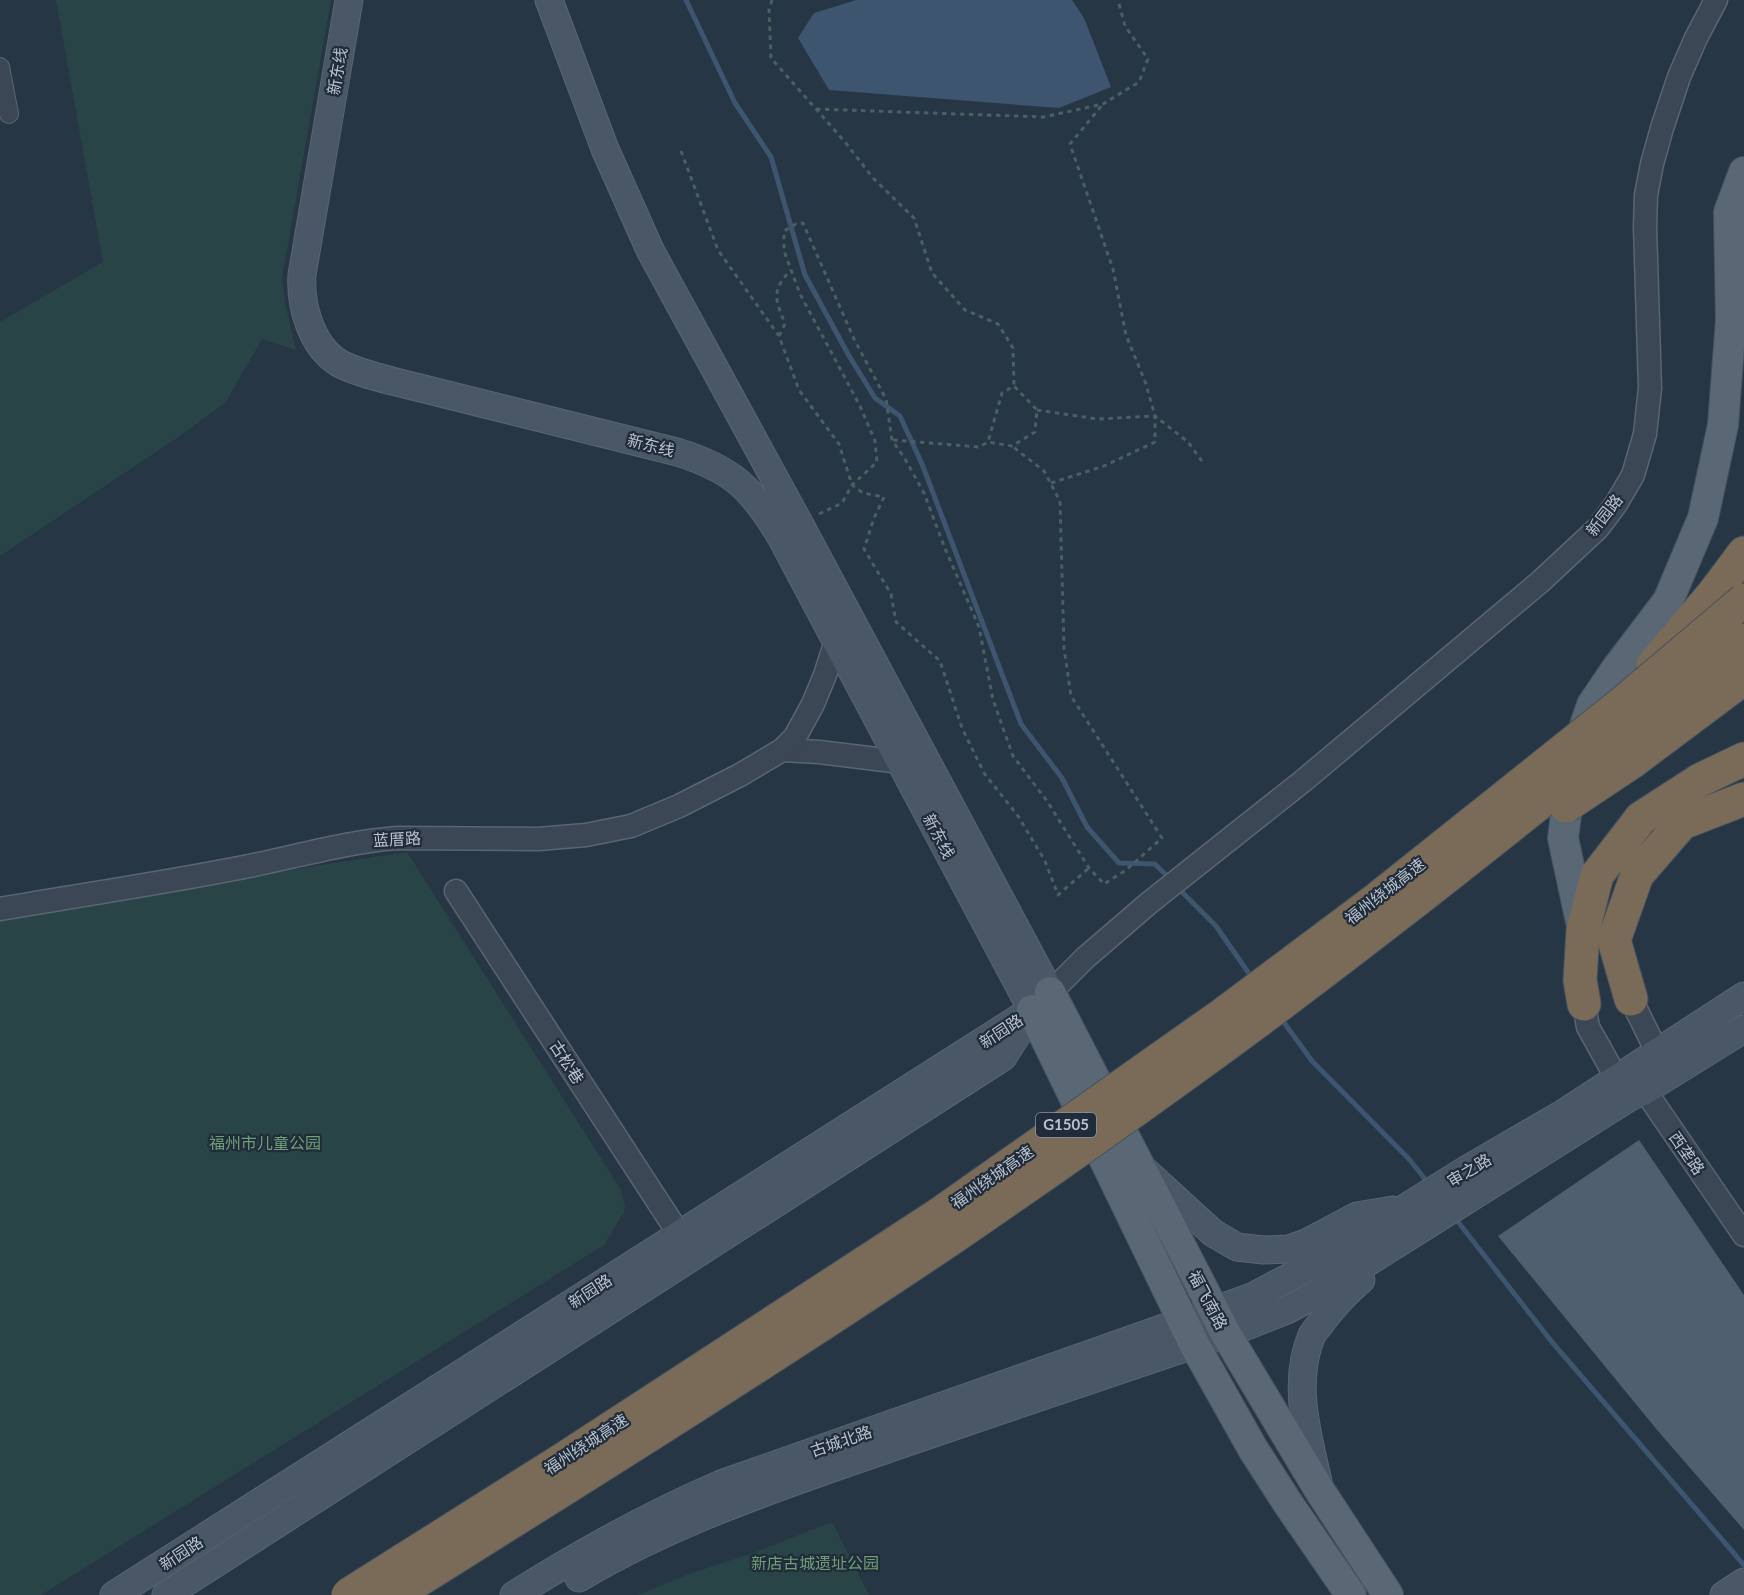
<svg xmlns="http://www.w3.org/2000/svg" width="1744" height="1595" viewBox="0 0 1744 1595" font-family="Lato,'Noto Sans SC',sans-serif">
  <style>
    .green { fill: #294446 }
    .water { fill: #3d556e }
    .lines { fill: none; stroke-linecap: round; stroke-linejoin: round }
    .stream { stroke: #3d556e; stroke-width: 5 }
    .building { fill: #505f70 }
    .minor-casing { stroke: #5a6572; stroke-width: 20 }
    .tertiary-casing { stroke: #5a6572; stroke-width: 25 }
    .secondary-casing { stroke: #5a6572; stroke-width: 29 }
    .primary-casing { stroke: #485361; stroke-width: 32 }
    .motorway-casing { stroke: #46525f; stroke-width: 35 }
    .path { stroke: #476162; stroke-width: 3; stroke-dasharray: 4.5 4.5; stroke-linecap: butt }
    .minor { stroke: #3b4754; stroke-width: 18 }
    .tertiary { stroke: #3b4754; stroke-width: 22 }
    .secondary { stroke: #495767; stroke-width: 27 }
    .primary { stroke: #5a6774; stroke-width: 30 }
    .motorway { stroke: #7a6b58; stroke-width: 33 }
    .motorway-bridge-casing { stroke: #46525f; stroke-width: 35; stroke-linecap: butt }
    .motorway-bridge { stroke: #7a6b58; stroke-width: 33 }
    .labels { text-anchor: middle; stroke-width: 4.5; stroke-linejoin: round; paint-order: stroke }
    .shield { fill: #202c3a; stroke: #8b95a2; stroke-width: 1.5 }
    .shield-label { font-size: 15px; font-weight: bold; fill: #b9c2ce }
    .street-label { font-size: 16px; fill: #b9c2ce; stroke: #202c3a }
    .park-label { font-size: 16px; fill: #709f77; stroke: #202c3a }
  </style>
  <rect width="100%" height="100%" fill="#273645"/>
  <g class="green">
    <path d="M56,0h275l-49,278 4,30 10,42 -34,-11 -37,64 -51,37 -174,116v-234l103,-60z"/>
    <path d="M407,852l214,338 4,16 -1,6 -20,33 -563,350h-41v-681z"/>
    <path d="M832,1522l37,73h-231l51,-21 64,-21z"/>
  </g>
  <path class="water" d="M856,0h216l12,18 27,69 -52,21 -230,-18 -31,-52 16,-25z"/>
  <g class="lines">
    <g class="stream">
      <path d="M686,0l49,103 36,54 34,118 43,79 27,44 25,18 22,48 99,260 41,54 25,49 32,36 36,1 15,15"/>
      <path d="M1178,888l38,38 36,52"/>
      <path d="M1280,1017l32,44 97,98 20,25"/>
      <path d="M1455,1218l97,124 192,223"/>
    </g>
  </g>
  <path class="building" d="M1639,1140l105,155v235l-86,-99 -160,-195z"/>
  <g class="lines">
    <defs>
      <path id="minor" d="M0,67l9,47"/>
      <g id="tertiary">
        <path d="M782,750l37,2 82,10"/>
        <path d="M456,891l223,343"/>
        <path d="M0,909c81,-14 163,-26 244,-42 51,-10 101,-25 153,-29l141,1 48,-4 45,-9 48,-20 61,-31 42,-25 13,-13 18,-33 12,-29 11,-34"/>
        <path d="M1631,999l26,53 10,15"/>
        <path d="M1039,1004l46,-46 64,-55 154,-122 237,-199 58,-54 18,-24 17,-29 12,-41 5,-46 -5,-161 1,-32 6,-31 10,-36 17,-51 17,-39 20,-38"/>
        <path d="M1584,1004l4,23 29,52 9,12"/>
        <path d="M1635,1076l109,159"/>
      </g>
      <g id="secondary">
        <path d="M349,0l-47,275c-2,30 9,71 37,88 16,9 35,13 53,18l285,71c55,17 75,36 104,85l251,473"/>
        <path d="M549,0l56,149 45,101 149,273 251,469"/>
        <path d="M1144,1170l69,63 24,14 26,3 26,-1 17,-6 51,-27 36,-6"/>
        <path d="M1318,1481c-11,-47 -26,-100 -6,-146 3,-5 8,-10 11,-15 12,-15 23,-28 38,-40"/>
        <path d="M579,1578c97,-58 205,-93 311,-130 112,-38 224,-77 336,-114l61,-24 35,-19 308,-194 14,-6 100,-62"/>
        <path d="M114,1595l918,-585"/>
        <path d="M166,1595l837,-538 25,-40"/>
        <path d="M514,1595c67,-42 135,-80 207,-111l531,-187 68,-36 146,-91 98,-57 180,-117"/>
        <path d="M1724,1595l20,-13"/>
      </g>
      <g id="primary">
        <path d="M1583,931l-20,-93 10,-77 19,-56 25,-37 51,-67 35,-83 20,-93 8,-105 -2,-108 15,-40"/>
        <path d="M1050,992l176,342 94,157 68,104"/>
        <path d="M1032,1010l162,334 59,105 36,56 62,90"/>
      </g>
      <g id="motorway">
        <path d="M1653,665l61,-72 30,-40"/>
        <path d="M1631,999l-17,-59 23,-65 45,-52 62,-24"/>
        <path d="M1584,1004l-4,-24 3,-49 14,-56 44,-57 59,-38 44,-21"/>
      </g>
    </defs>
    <use href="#minor" class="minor-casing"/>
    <use href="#tertiary" class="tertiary-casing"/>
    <use href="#secondary" class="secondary-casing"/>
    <use href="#primary" class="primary-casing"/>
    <use href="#motorway" class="motorway-casing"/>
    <g class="path">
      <path d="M772,0l-3,10 2,48 74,84 28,36 41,40 18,55 33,37 33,14 15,24 1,38"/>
      <path d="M816,109l228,8 59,-13 36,-22 9,-23 -23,-33 -7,-26"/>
      <path d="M681,151l37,99 61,86 20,54 40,54 13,41 11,8 21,4 -10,21 -10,31 27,45 5,28 44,39 22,67 22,45 34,43 27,45 13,34 31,-27"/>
      <path d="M779,336l6,-12c-10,-26 -14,-33 6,-54"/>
      <path d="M1037,410l60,9 58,-3 33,26 16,22"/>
      <path d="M893,440l86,7 9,-5 24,4 23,-14 2,-22 -23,-24 -12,7 -14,49"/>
      <path d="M1051,483l53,-17 51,-24v-26l-9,-32 -20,-49 -13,-66 -43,-125 33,-40"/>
      <path d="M819,514l23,-11 10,-18 25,-23 -2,-21 -15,-35 -60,-112 -16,-43v-20l12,-7 7,-1 51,116 32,60 6,41 13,19 19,34 20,53 35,81 14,73 20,56 34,45 42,67 15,16 22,-14 36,-32 -91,-142 -7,-48 -4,-147 -16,-30 -32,-25"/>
    </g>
    <use href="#minor" class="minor"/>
    <use href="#tertiary" class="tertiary"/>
    <use href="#secondary" class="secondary"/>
    <use href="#primary" class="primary"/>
    <use href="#motorway" class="motorway"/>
    <defs>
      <g id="motorway-bridge">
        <path d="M1566,806l66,-44 112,-84"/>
        <path d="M348,1595l214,-135 376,-245 284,-200 155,-116 238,-190 129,-109"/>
        <path d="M395,1595c188,-118 376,-235 560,-359 73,-50 146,-101 218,-153 196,-140 382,-293 571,-443"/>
      </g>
    </defs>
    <use href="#motorway-bridge" class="motorway-bridge-casing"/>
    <use href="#motorway-bridge" class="motorway-bridge"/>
  </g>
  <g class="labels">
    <rect class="shield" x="1036" y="1113" width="60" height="24" rx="4.5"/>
    <g class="shield-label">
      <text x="1066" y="1130">G1505</text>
    </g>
    <g class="street-label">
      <text transform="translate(337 71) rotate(-80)" y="6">新东线</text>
      <text transform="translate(651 445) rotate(14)" y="6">新东线</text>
      <text transform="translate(1604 515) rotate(-52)" y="6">新园路</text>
      <text transform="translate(939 836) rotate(62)" y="6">新东线</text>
      <text transform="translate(397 839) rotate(-3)" y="6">蓝厝路</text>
      <text transform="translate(1385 891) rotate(-38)" y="6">福州绕城高速</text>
      <text transform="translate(1001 1031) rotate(-33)" y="6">新园路</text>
      <text transform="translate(567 1062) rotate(57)" y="6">古松巷</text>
      <text transform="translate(1687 1153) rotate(55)" y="6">西垄路</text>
      <text transform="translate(1469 1170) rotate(-31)" y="6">审之路</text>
      <text transform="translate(992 1177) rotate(-35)" y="6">福州绕城高速</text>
      <text transform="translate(590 1291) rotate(-33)" y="6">新园路</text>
      <text transform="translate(1208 1300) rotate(62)" y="6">福飞南路</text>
      <text transform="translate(841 1441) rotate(-19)" y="6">古城北路</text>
      <text transform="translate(586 1444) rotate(-33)" y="6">福州绕城高速</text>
      <text transform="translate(181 1553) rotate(-33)" y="6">新园路</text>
    </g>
    <g class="park-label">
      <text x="265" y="1149">福州市儿童公园</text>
      <text x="815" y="1569">新店古城遗址公园</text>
    </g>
  </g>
</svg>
